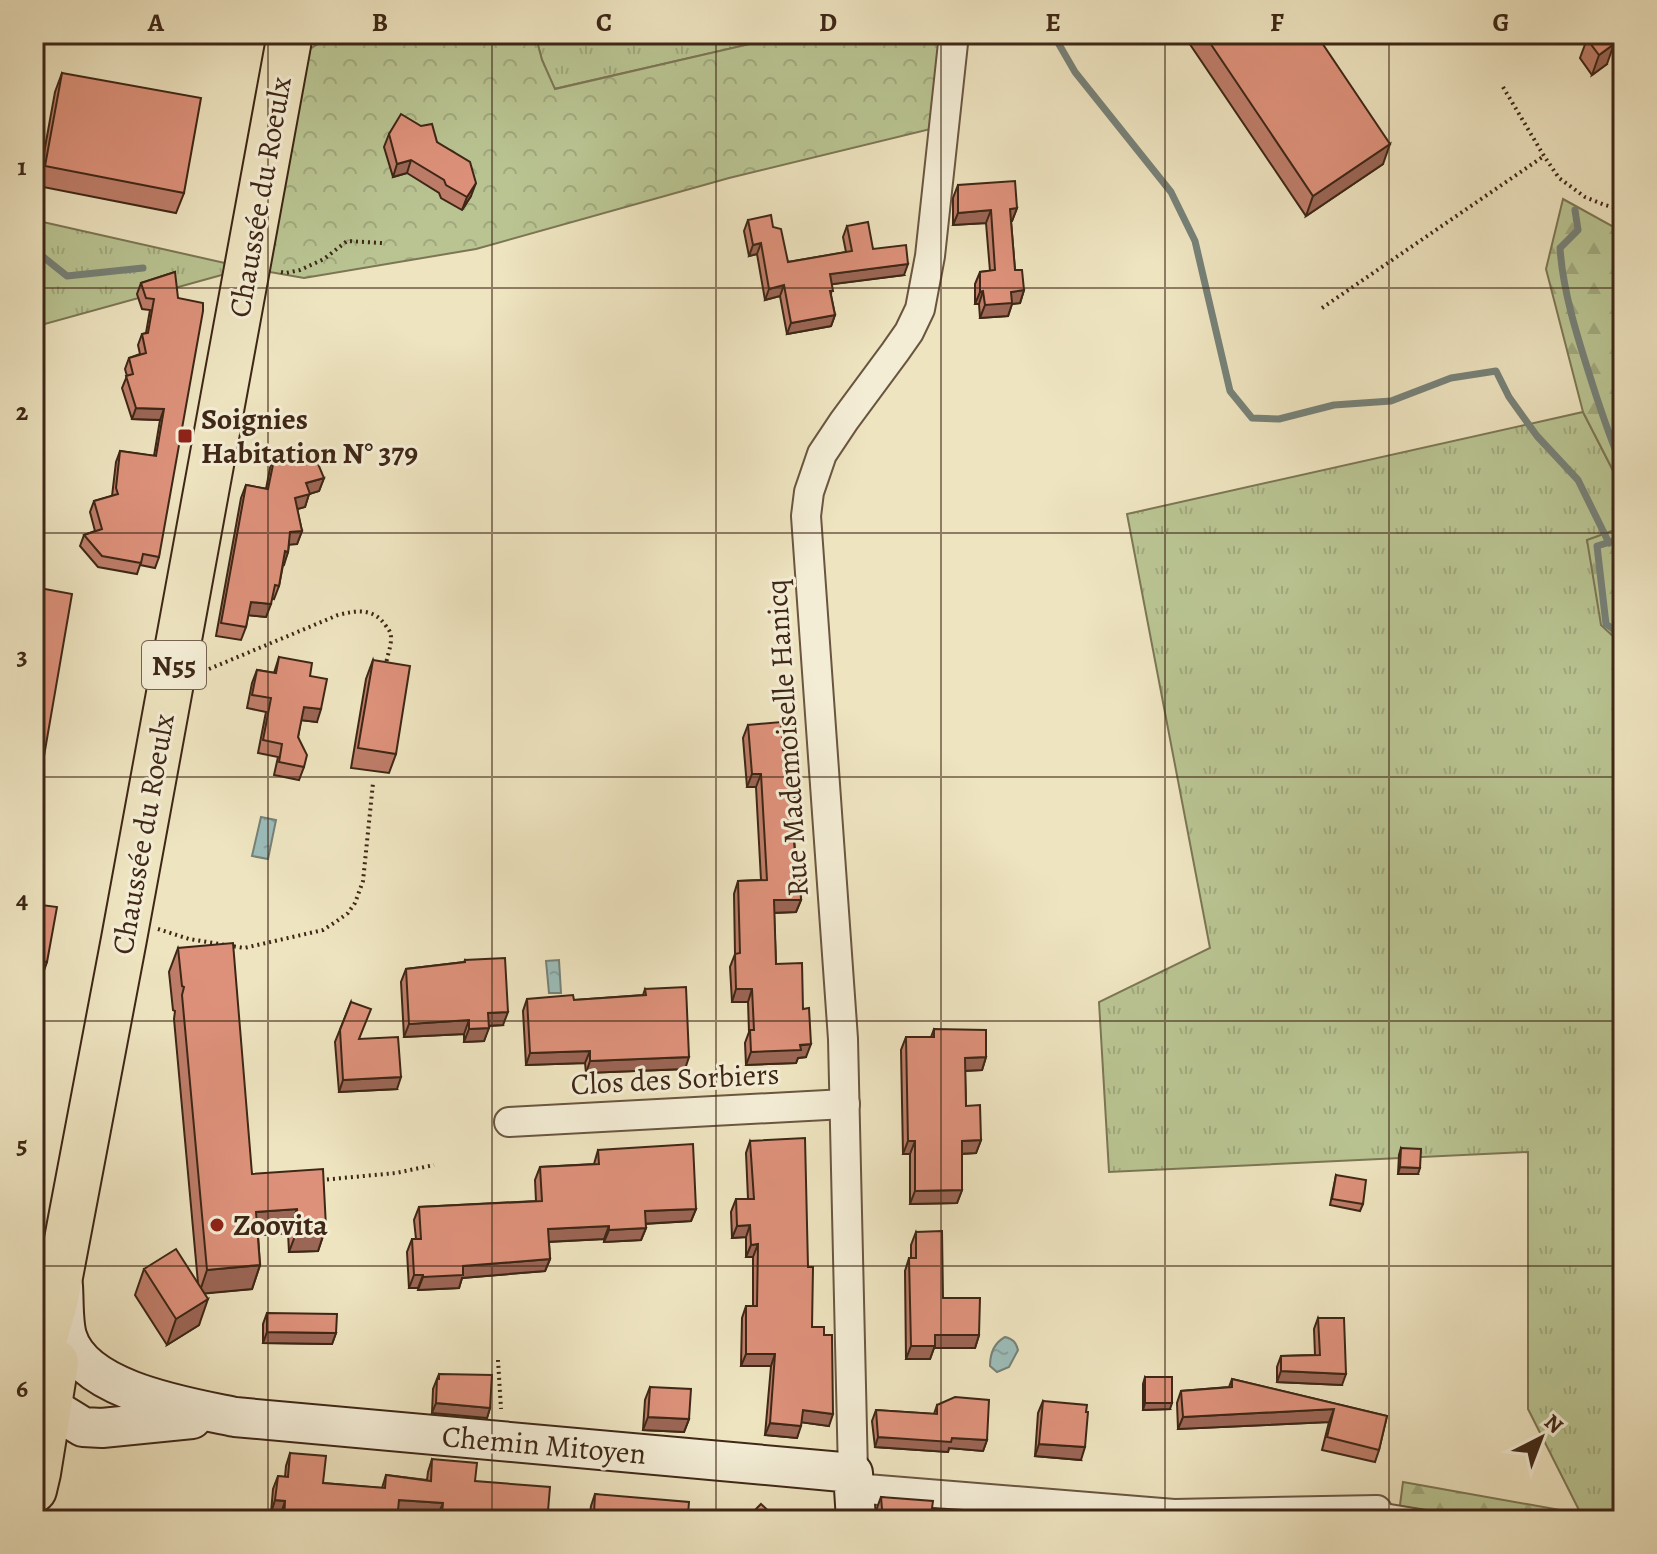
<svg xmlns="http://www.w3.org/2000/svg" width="1657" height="1554" viewBox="0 0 1657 1554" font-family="Alegreya,serif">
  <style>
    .grass { fill: url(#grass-tufts); stroke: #7c7654; stroke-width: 2 }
    .forest { fill: url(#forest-firs); stroke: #7c7654; stroke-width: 2 }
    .park { fill: url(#park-crowns); stroke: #7c7654; stroke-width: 2 }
    .water { fill: url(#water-ripples); stroke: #768178; stroke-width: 2 }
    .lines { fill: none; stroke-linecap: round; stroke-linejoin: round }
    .stream { stroke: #768178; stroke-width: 7 }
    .lane-casing { stroke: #6a5640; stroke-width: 18 }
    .street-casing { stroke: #6a5640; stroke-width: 32 }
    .secondary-casing { stroke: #3e2716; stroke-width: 42 }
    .primary-casing { stroke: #3e2716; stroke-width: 48 }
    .path { stroke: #3e2716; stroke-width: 4; stroke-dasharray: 2 4; stroke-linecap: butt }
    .lane { stroke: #f4edd6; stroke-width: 14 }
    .street { stroke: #f4edd6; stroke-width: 28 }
    .secondary { stroke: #f4edd6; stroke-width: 38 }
    .primary { stroke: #eee4c0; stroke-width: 44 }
    .wall { fill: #be7d69; stroke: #3e2716; stroke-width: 2 }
    .shaded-wall { fill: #9b6655; stroke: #3e2716; stroke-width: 2 }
    .building { fill: #dd917a; stroke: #3e2716; stroke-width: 2 }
    .grid { fill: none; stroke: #3e2716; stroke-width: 2; stroke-opacity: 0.55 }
    .poi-dot { fill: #8f2418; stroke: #f4edd6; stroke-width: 3 }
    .labels { text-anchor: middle; stroke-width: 6; stroke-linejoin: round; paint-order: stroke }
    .shield { fill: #f4edd6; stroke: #756250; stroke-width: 2 }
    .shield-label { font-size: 28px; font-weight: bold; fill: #3e2716 }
    .street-label { font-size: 30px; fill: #3e2716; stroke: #f4edd6 }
    .poi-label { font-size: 30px; font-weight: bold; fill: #3e2716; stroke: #f4edd6; text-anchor: start }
    .neatline { fill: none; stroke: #3e2716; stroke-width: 3 }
    .grid-label { font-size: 26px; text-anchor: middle; font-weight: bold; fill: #3e2716 }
  </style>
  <defs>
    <pattern id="grass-tufts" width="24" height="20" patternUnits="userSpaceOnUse" patternTransform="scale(2)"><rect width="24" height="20" fill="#b9c492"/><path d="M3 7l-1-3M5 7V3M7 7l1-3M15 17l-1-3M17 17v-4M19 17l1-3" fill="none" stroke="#a0a87d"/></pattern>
    <pattern id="forest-firs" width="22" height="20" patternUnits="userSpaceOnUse" patternTransform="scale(2)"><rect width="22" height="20" fill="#b9c492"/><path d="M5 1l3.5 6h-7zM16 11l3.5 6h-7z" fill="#a0a87d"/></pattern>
    <pattern id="park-crowns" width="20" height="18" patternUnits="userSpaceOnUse" patternTransform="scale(2)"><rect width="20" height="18" fill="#b9c492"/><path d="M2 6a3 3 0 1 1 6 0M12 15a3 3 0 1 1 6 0" fill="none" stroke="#a0a87d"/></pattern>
    <pattern id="water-ripples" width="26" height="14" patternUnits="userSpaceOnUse" patternTransform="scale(2)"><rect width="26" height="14" fill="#9cbdba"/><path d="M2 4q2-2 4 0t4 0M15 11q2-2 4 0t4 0" fill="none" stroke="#87a29f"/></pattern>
  </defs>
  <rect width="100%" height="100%" fill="#eee4c0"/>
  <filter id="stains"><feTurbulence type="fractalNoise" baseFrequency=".0025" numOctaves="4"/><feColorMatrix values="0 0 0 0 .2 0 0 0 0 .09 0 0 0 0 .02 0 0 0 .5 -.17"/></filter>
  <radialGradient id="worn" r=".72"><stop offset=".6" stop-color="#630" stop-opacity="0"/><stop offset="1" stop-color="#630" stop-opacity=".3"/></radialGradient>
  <g class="grass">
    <path d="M535,34h258l-239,55 -12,-29z"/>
    <path d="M34,220l213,48 -213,59z"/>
    <path d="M1583,412l40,78v37l-36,14 32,101 4,-1v879l-42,-6 -53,-105v-257l-419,20 -10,-170 111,-54 -83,-434z"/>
  </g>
  <g class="forest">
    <path d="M1563,199l60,33v258l-40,-78 -37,-143z"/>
    <path d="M1623,527v114l-4,1 -18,-17 -14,-85z"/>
    <path d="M1403,1482l213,38h-218z"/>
  </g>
  <path class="park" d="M333,34h202l7,26 13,29 238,-55h161l-11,92 -214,52 -253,71 -172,29 -57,-10 37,-202z"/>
  <g class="water">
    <path d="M261,817l15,3 -8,39 -16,-3z"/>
    <path d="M559,960l2,33h-12l-3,-32z"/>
    <path d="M1005,1337c8,2 11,5 13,13l-9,17 -12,5 -7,-6c0,-12 4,-23 15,-29z"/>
  </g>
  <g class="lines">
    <g class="stream">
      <path d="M1053,34l22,38 96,120 24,49 35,150 22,27 27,1 55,-14 57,-4 60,-23 45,-7 13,26 28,39 41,44 31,63"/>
      <path d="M1575,210l3,20 -18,18c3,46 19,94 33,138 9,28 18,55 30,82"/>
      <path d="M34,238l8,18 25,20 76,-8"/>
      <path d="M1623,538l-26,8 9,78 17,12"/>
    </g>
    <defs>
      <path id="lane" d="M1377,1510l60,10"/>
      <g id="street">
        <path d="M509,1122l336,-18"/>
        <path d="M853,1473l-10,-434 -37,-523 3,-24 13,-38 22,-33 51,-69 14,-20 11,-23 10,-53 24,-222"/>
        <path d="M854,1488l320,26 203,-4"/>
      </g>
      <g id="secondary">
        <path d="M63,1286c1,15 0,36 4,50 16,55 120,71 168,81l618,56 3,47"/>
        <path d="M44,1376l-1,12 14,23 26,16 19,1 90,-9"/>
      </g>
      <g id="primary">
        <path d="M34,1395l9,-51 12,-41 69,-364 166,-905"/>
        <path d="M34,1490l4,-17 18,-111"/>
      </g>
    </defs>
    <use href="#lane" class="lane-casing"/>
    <use href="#street" class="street-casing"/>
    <use href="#secondary" class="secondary-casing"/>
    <use href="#primary" class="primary-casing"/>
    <g class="path">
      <path d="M1503,87l41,69 15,22 26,19 20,8 18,5"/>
      <path d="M281,272l5,1 14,-3 24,-11 23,-18 35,2"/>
      <path d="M1322,308l222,-152"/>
      <path d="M209,669l129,-54c19,-5 36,-7 48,11 4,6 5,6 5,13 0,8 -4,17 -5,26"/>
      <path d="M158,929l31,10 55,9 79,-18 14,-9 11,-8 7,-10 8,-22 10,-98"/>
      <path d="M321,1180l75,-7 38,-8"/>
      <path d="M498,1360l3,49"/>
    </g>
    <use href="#lane" class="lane"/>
    <use href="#street" class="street"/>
    <use href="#secondary" class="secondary"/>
    <use href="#primary" class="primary"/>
  </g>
  <g class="wall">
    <path d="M1183,34h133l67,130 -77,52z"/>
    <path d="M1587,39l20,25 -15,11 -12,-17z"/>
    <path d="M62,73l122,120 -8,20 -138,-27 17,-94z"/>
    <path d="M389,134l48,8 34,54 -9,14 -21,-12 -2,-5 -32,-20 -14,4 -9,-30z"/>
    <path d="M958,185l59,23 -5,13h-1l4,49 9,20 -4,13 -8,1 -4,12 -28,2 -1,-14h-4v-20l5,-12 10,-1 -4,-48 -33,2v-27z"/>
    <path d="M748,220l25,7 15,35 58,-10 -3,-15 4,-11 57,49 -72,9 -1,11 4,20 -4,11 -44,8 -7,-38 -15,4 -8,-46 -8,2 -5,-25z"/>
    <path d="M175,272l-16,285 -4,11 -15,-3 -3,9 -39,-7 -18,-21 4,-11 11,-4 -5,-19 4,-11 18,-5 4,-34 4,-11 34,5 6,-36 -28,-1 -10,-31 5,-12 -2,-7 4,-11 11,-4 -2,-9 4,-11 4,-1 4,-23 -8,-1 -5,-15 4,-11z"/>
    <path d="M275,455l49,23 -5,13 -10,3 -4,13 -8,2 5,22 -5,13h-8l-1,8 -5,13 -4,21 -5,13 -2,-1 -6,19 -18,-2 -2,12 -5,13 -25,-4 25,-138 5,-13 20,4 4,-21z"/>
    <path d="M279,657l31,19 7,46 -16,-2 -3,17 6,30 -5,13 -25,-5 4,-18 -20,-4 8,-41 -19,-4 5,-25 5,-13 17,3z"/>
    <path d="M373,660l23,94 -7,19 -38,-5 15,-89z"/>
    <path d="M748,725l35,25 10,74 4,55 4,21 -5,12 -22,1 2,51 27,45 3,48 -8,1 -2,5 -50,2 -1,-22 4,-11 -1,-30h-16l-2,-35 5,-13 -1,-60 4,-13 23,-1 -5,-93h-9l-4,-49z"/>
    <path d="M34,904l13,58 -9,26 -4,-1z"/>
    <path d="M178,948l74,226 74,53 -8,24 -29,1 -1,-19 -30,2 2,30 -8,24 -48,4 -5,32 -32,20 -32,-50 9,-26 54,14 -24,-264 1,-8 -2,-1 -4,-38z"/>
    <path d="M465,960l38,65 -14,1 -5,15 -20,1v-8l-60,3 -3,-55 5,-13 58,-7z"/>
    <path d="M645,989l40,80 -99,4 -1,-10 -59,2 -3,-54 4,-12 47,1 69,-5z"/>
    <path d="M351,1002l8,37 38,50 -58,3 -4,-50z"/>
    <path d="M934,1029l52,28 -4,13 -17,1 1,35 15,34 -5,13 -14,1v36l-5,13 -47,1v-50h-7l-2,-104 5,-13h25z"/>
    <path d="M750,1141l58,126 4,60 12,8 5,91 -28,-4 -4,16 -32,-3 6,-69h-30l1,-48 4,-12h7v-49h-7v-20l-14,1 -1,-26 5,-13h12l-2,-46z"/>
    <path d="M1401,1148l17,26h-20l1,-19z"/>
    <path d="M598,1150l98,59 -5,12 -46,3 1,4 -5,12 -37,2v-3l-55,3 1,17 -5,12 -83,7 -3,10 -41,2v-2h-9l-2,-36 5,-13h4l-2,-19 5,-13 117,-6 -1,-21 5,-13 54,-3z"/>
    <path d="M1336,1175l27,29 -3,7 -30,-6z"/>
    <path d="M916,1232l27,66 36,37 -4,13h-41l-4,11h-24l-1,-88 4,-13h2v-13z"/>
    <path d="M267,1313l69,20 -4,11 -69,-1v-19z"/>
    <path d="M1318,1318l24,67 -65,-3v-15l4,-11 34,-1 -1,-26z"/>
    <path d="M439,1374l51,34 -3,10 -55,-5 1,-24z"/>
    <path d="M1145,1377l25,32 -27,1v-26z"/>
    <path d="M1232,1379l155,37 -8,34 -4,12 -53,-12 7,-28 -151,7 -1,-26 4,-12 48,-4z"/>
    <path d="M650,1387l39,32 -5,13 -41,-2 2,-30z"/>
    <path d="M1043,1401l38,59 -46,-4 3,-43z"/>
    <path d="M937,1405l50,35 -4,11 -34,-3 -1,4 -73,-5 -3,-26 4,-11 58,4z"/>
    <path d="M290,1453l33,30 59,5 4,-13 41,5 1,-8 4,-13 43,22 73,30 42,2 1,-7 4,-12 93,21 9,5h-259v-5l-40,-3 -1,8h-117l1,-6 -10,-1 2,-24 5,-13 7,1 1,-11z"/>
    <path d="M881,1497l51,11 62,12h-116l-1,-12z"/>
  </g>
  <g class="shaded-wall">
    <path d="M1614,44l-7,20 -15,11 7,-20z"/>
    <path d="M1390,144l-7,20 -77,52 7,-20z"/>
    <path d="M411,160l-4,13 -14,4 4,-13z"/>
    <path d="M476,183l-5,13 -9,14 5,-13z"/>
    <path d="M1017,208l-5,13h-7l5,-12z"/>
    <path d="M991,210l-5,13 -33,2 5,-12z"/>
    <path d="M761,243l-4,11 -8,2 4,-11z"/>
    <path d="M908,264l-4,11 -78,10 4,-11z"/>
    <path d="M784,285l-4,11 -15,4 4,-11z"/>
    <path d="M1024,290l-4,13 -8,1 -4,12 -28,2 5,-13 26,-13z"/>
    <path d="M983,291l-4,13h-4l5,-12z"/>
    <path d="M835,315l-4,11 -44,8 4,-11z"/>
    <path d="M136,408l28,1 -4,11 -28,-1z"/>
    <path d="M324,478l-5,13 -10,3 -4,13 -15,4 5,-13 11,-15z"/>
    <path d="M302,531l-5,13 -11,1 4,-13z"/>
    <path d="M285,551l3,1 -4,13 -4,-1z"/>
    <path d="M251,602l20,2 -5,13 -20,-2z"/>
    <path d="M304,707l17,2 -4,13 -18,-2z"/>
    <path d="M752,774h9l-5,13h-9z"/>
    <path d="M774,900h27l-5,12 -27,1z"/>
    <path d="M736,989h16l-4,13h-16z"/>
    <path d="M508,1012l-5,13 -19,1 4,-13z"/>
    <path d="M469,1020l-5,14 -60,3 5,-13z"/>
    <path d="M489,1028l-5,13 -20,1 5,-13z"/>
    <path d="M811,1044l-5,13 -8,1 -2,5 -50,2 5,-13z"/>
    <path d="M590,1051l-5,12 -59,2 4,-12z"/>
    <path d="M689,1057l-4,12 -99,4 4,-12z"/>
    <path d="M986,1057l-4,13 -21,1 4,-13z"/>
    <path d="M401,1077l-4,12 -58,3 4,-12z"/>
    <path d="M981,1140l-5,13 -19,1 5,-13z"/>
    <path d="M908,1141h7l-5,13h-7z"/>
    <path d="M1400,1167l20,1 -2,6h-20z"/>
    <path d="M962,1190l-5,13 -47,1 5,-13z"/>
    <path d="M297,1209l-9,24 -41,3 9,-24z"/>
    <path d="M696,1209l-5,12 -51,3 5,-13z"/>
    <path d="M750,1225l-4,12 -14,1 5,-12z"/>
    <path d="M609,1226l-5,13 -60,3 4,-13z"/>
    <path d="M326,1227l-8,24 -29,1 9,-24z"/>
    <path d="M646,1228l-5,12 -37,2 5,-12z"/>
    <path d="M758,1244l-5,13h-7l5,-12z"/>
    <path d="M550,1259l-5,12 -83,7 -3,10 -41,2 5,-13 40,-11z"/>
    <path d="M260,1265l-8,24 -53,5 8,-24z"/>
    <path d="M414,1275h9l-5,13h-9z"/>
    <path d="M208,1299l-9,26 -32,20 9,-26z"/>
    <path d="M267,1332l69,1 -4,11 -69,-1z"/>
    <path d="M935,1335h44l-4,13h-41l-4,11h-24l5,-13z"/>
    <path d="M746,1354h29l-4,12h-30z"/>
    <path d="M1281,1371l65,3 -4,11 -65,-3z"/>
    <path d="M436,1403l54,5 -3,10 -55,-5z"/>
    <path d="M1145,1403h27l-2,6 -27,1z"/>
    <path d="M1334,1409l-5,13 -151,7 5,-12z"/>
    <path d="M803,1410l30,4 -4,12 -30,-4z"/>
    <path d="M648,1417l41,2 -5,13 -41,-2z"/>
    <path d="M770,1423l31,3 -4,12 -32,-3z"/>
    <path d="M878,1437l74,1 35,2 -4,11 -34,-3 -1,4 -73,-5z"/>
    <path d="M1039,1444l46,3 -4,13 -46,-4z"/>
    <path d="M275,1500l10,1 -4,13 -10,-1z"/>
    <path d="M399,1500l44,3 -5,12 -43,-3z"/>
    <path d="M442,1515l13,1 -2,4h-13z"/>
  </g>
  <g class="building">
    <path d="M1204,34h112l74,110 -77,52z"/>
    <path d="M1594,34h13l7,10 -15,11 -12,-16z"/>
    <path d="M62,73l139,25 -17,95 -139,-27z"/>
    <path d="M401,114l20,12 11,-2 5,18 33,20 6,21 -9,14 -21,-12 -2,-5 -33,-20 -14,4 -8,-30z"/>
    <path d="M1015,181l2,27 -7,1 5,61h7l2,20 -13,2 1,11 -27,2 -2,-14 -3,1v-20l15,-2 -4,-60 -33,3v-28z"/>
    <path d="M771,215l2,12 8,2 7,33 64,-11 -5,-25 21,-4 5,27 33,-4 2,19 -78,10 3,17h-3l5,24 -44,8 -7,-38 -15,4 -8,-46 -8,2 -5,-25z"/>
    <path d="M175,272l3,26 25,5v8l-44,246 -16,-3 -2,9 -39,-7 -18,-21 18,-6 -8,-28 24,-7 -2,-6 4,-37 36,5 8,-47 -28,-1 -10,-32 7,-2 -4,-16 17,-5 -4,-19 6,-1 6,-34 -8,-1 -5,-15z"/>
    <path d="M275,455l33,6 8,-2 8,19 -18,5 4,11 -15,4 7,33 -12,1 -2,20 -3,-1 -6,35 -4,-1 -4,19 -20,-2 -5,25 -25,-4 25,-138 22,4z"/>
    <path d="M34,587l38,7 -38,220z"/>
    <path d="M279,657l33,6 -2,13 17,3 -6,30 -17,-2 -6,30 9,18 -3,12 -25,-5 3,-18 -19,-4 8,-42 -19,-3 5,-25 19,3z"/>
    <path d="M373,660l37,6 -14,88 -38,-6z"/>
    <path d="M781,722l2,28h8l5,66h-4l5,63h3l1,21h-27l2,64 26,-1 1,46 6,-1 2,36 -11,1 1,5 -50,2 -1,-22h4l-2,-41h-16l-1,-35 5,-1 -2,-72 29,-1 -6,-106h-9l-4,-49z"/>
    <path d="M34,904l23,3 -10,55 -13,-2z"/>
    <path d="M233,943l19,231 71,-5 3,58 -28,1 -1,-19 -41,3 4,53 -53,5 -25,-275 2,-8 -2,-1 -4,-38z"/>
    <path d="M505,958l3,54 -20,1 1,15 -20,1v-9l-60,4 -3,-55 59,-7v-2z"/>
    <path d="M686,987l3,70 -99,4v-10l-60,2 -3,-54 46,-4 1,5 72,-5 -1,-6z"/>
    <path d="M34,998l4,1 -4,24z"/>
    <path d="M351,1002l20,7 -12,30 39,-2 3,40 -58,3 -3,-50z"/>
    <path d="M934,1029l52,1v27l-21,1 1,48 14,-1 1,35 -19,1v49l-47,1v-50h-7l-2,-104h28z"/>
    <path d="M805,1138l3,129h5l-1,60h12v8h8l1,79 -30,-4 -2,16 -31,-3 5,-69h-29v-48h11l1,-62 -7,1 -1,-20 -13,1 -1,-27h18l-4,-58z"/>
    <path d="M693,1144l3,65 -51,2 1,17 -37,2v-4l-61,3 2,30 -87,7v9l-40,2v-2h-9l-2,-36h9l-2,-32 123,-6 -2,-34 59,-3 -1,-14z"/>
    <path d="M1401,1148l20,1 -1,19 -20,-1z"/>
    <path d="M1336,1175l30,5 -3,24 -31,-5z"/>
    <path d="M942,1231l1,67h37l-1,37h-44v11h-24l-2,-88h7v-26z"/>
    <path d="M176,1249l32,50 -32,20 -32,-50z"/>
    <path d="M267,1313l70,1 -1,19 -69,-1z"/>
    <path d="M1318,1318h26l2,56 -65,-3v-15l39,-1z"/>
    <path d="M439,1374l53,1 -2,33 -54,-5 1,-24h2z"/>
    <rect x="1145" y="1377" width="27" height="26"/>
    <path d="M1232,1379l155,37 -8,34 -52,-13 7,-28 -151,8 -2,-26 51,-4z"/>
    <path d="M650,1387l41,2 -2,30 -41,-2z"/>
    <path d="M955,1397l34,3 -2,40 -35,-2 -1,4 -73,-5 -2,-27 61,4v-9z"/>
    <path d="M1043,1401l44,4 -1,7h2l-3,35 -46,-3z"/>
    <path d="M290,1453l36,3 -3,27 62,5 1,-13 45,6 1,-22 45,4 -2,18 75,6 -2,24 46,2 1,-19 94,8 -1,13h10l-1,5h-197l2,-9 -7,9h-15l-26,-2 1,-2 -13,-1 1,-12 -44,-3 -2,20h-113l1,-19 -10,-1 3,-24 10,1z"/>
    <path d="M881,1497l52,4 -1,7 62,4v8h-115l3,-11z"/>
    <path d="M761,1504l17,16h-33z"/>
    <path d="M1383,1515v5h-22v-4z"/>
    <path d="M1315,1517v3h-20v-2z"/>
  </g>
  <path class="grid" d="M268,34v1486M492,34v1486M716,34v1486M941,34v1486M1165,34v1486M1389,34v1486M34,288h1589M34,533h1589M34,777h1589M34,1021h1589M34,1266h1589"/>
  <g class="poi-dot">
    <rect x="177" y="428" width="16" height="16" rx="4"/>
    <circle cx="217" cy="1225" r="8"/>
  </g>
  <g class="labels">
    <rect class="shield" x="142" y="641" width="64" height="48" rx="6"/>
    <g class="shield-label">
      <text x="174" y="675">N55</text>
    </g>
    <g class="street-label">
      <text transform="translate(260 197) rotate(-80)" y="10">Chaussée du Roeulx</text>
      <text transform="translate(787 738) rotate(-94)" y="10">Rue Mademoiselle Hanicq</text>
      <text transform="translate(143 834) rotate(-80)" y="10">Chaussée du Roeulx</text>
      <text transform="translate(675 1079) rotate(-3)" y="10">Clos des Sorbiers</text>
      <text transform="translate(544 1445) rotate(5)" y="10">Chemin Mitoyen</text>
    </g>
    <g class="poi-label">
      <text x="201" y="429">Soignies<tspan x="201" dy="34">Habitation N° 379</tspan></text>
      <text x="233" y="1235">Zoovita</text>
    </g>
  </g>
  <rect width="1657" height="1554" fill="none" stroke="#eee4c0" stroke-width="88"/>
  <g transform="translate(1541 1438) rotate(42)" stroke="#f4edd6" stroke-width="6" paint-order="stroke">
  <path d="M0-6L14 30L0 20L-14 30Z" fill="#3e2716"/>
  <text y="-12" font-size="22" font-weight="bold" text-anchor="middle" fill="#3e2716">N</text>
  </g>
  <rect x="44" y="44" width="1569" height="1466" class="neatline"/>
  <g class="grid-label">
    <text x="156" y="31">A</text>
    <text x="380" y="31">B</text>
    <text x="604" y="31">C</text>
    <text x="828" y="31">D</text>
    <text x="1053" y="31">E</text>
    <text x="1277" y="31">F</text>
    <text x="1501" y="31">G</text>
    <text x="22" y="175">1</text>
    <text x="22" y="420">2</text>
    <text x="22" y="664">3</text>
    <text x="22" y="908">4</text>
    <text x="22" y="1153">5</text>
    <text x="22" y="1397">6</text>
  </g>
  <rect width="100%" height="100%" filter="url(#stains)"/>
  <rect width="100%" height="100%" fill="url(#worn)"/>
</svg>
